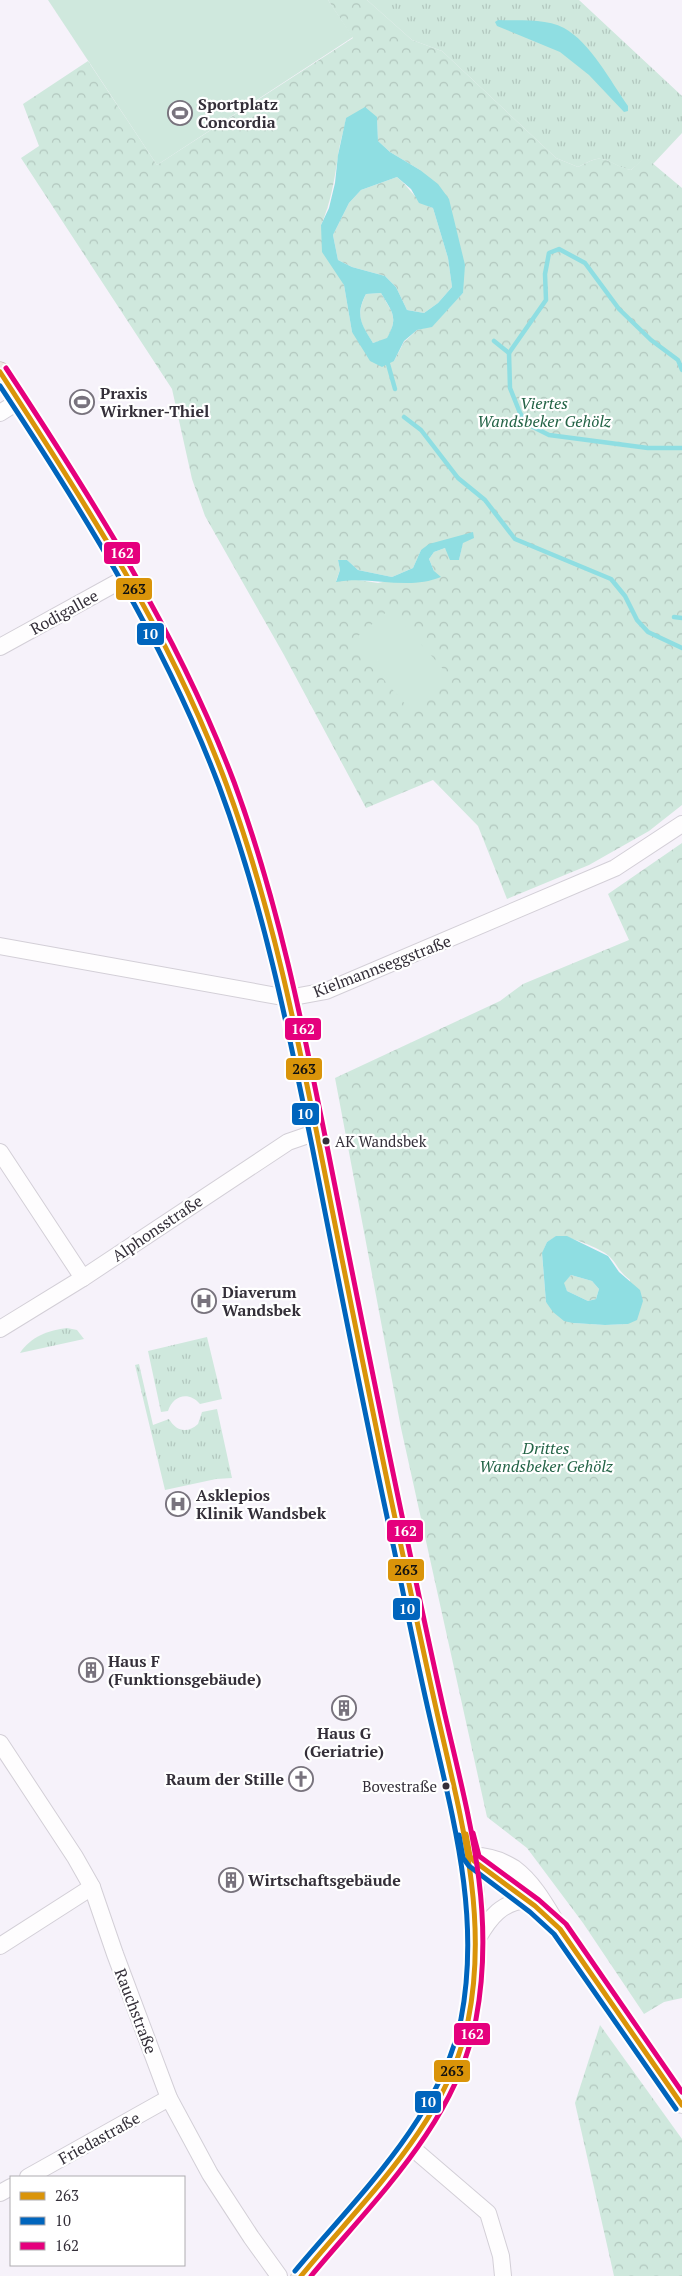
<svg xmlns="http://www.w3.org/2000/svg" width="682" height="2276" viewBox="0 0 682 2276" font-family="'PT Serif',serif">
  <style>
    .grass { fill: url(#grass-tufts) }
    .forest { fill: url(#forest-crowns); fill-rule: evenodd }
    .garden { fill: #cfe8dd }
    .water { fill: #8fdee2; fill-rule: evenodd }
    .lines { fill: none; stroke-linecap: round; stroke-linejoin: round }
    .stream { stroke: #8fdee2; stroke-width: 4.5 }
    .minor-casing { stroke: #d3cfd7; stroke-width: 18 }
    .major-casing { stroke: #b9ada7; stroke-width: 21 }
    .minor { stroke: #fefdfe; stroke-width: 16 }
    .major { stroke: #eee8e3; stroke-width: 20 }
    .bus-1-casing { stroke: #fff; stroke-width: 9 }
    .bus-2-casing { stroke: #fff; stroke-width: 9 }
    .bus-3-casing { stroke: #fff; stroke-width: 9 }
    .bus-1 { stroke: #da9409; stroke-width: 5 }
    .bus-2 { stroke: #0065bd; stroke-width: 5 }
    .bus-3 { stroke: #e5007d; stroke-width: 5 }
    .bus-dot { fill: #342f39; stroke: #fff; stroke-width: 2 }
    .labels { text-anchor: middle; stroke-width: 4.5; stroke-linejoin: round; paint-order: stroke }
    .bus-label { font-size: 15px; fill: #342f39; stroke: #fff; text-anchor: start }
    .poi-label { font-size: 16px; font-weight: bold; fill: #342f39; stroke: #fff; text-anchor: start }
    .park-label { font-size: 16px; font-style: italic; fill: #236346; stroke: #fff }
    .street-label { font-size: 16px; fill: #342f39; stroke: #fff }
    .line-badge { stroke: #fff; stroke-width: 2 }
    .badge-label { font-size: 14px; text-anchor: middle; font-weight: bold; fill: #fff }
    .pale-badge-label { font-size: 14px; text-anchor: middle; font-weight: bold; fill: #111 }
  </style>
  <defs>
    <pattern id="grass-tufts" width="24" height="20" patternUnits="userSpaceOnUse" patternTransform="scale(1.25)"><rect width="24" height="20" fill="#cfe8dd"/><path d="M3 7l-1-3M5 7V3M7 7l1-3M15 17l-1-3M17 17v-4M19 17l1-3" fill="none" stroke="#b2c7be"/></pattern>
    <pattern id="forest-crowns" width="20" height="18" patternUnits="userSpaceOnUse" patternTransform="scale(1.25)"><rect width="20" height="18" fill="#cfe8dd"/><path d="M2 6a3 3 0 1 1 6 0M12 15a3 3 0 1 1 6 0" fill="none" stroke="#b2c7be"/></pattern>
  </defs>
  <rect width="100%" height="100%" fill="#f6f2fa"/>
  <g class="grass">
    <path d="M367,0h212l103,96v37l-29,31 -8,-6 -14,12c-12,-1 -24,-13 -34,-11 -7,1 -14,6 -19,8l-22,-9 -114,-107 -30,-11z"/>
    <path d="M67,1328l10,2 7,9 -64,14c10,-16 29,-23 47,-25z"/>
    <path d="M207,1337l15,62 -22,5c-11,-13 -27,-9 -32,7l-7,1 -13,-61z"/>
    <path d="M139,1364l14,61 16,-6c7,12 18,15 29,5l4,-12 15,-3 15,69 -16,1 -51,11 -30,-125z"/>
  </g>
  <g class="forest">
    <path d="M328,0h39l45,40 30,11 114,107 22,9c5,-2 12,-7 19,-8 10,-2 22,9 34,11l14,-13 37,31v617l-33,26 -60,34 -82,34 -29,-73 -45,-46 -67,28 -82,-153 -79,-139 -13,-37 -20,-90 -151,-231 18,-12 -16,-42 65,-43 69,104 196,-127zM377,117l1,24 12,11 30,18 43,123 -31,33 -15,4 -13,12 -10,19 -42,-29 -8,-47 -23,-60c10,-23 13,-44 17,-68 1,-13 6,-26 8,-39zM463,542l-4,18 -14,-12 -11,4 -5,7 5,12 -56,12 -26,-4 -16,2 4,-11 -2,-10h9l11,10 34,7 21,-9 8,-18z"/>
    <path d="M397,177c15,13 18,24 36,31l15,50 4,29 -14,16 -14,10 -17,-3 -11,-23 -11,-11 -33,-9 -14,-7 -5,-25 16,-32 12,-13z"/>
    <path d="M381,293c11,20 18,23 6,46l-14,4c-12,-19 -18,-27 -7,-49z"/>
    <path d="M682,843v1155l-18,4 -20,12 -61,-91 -56,-75 -40,-31 -86,-389 -66,-350 165,-77 23,-17 106,-44 -21,-46zM557,1236c12,0 43,12 52,20 9,9 9,15 21,24l-2,44 -23,1 -32,-2 -27,-21 -4,-48 5,-12z"/>
    <path d="M571,1275l21,6 7,8 -3,10 -8,2 -21,-10 -4,-8z"/>
    <path d="M600,2025l82,114v137h-68l-39,-173z"/>
  </g>
  <g class="garden">
    <path d="M48,0h280l25,37 -196,128z"/>
    <path d="M390,609l61,69 -39,34 -61,-70z"/>
  </g>
  <g class="water">
    <path d="M498,20c20,1 48,-2 66,8 26,14 47,54 64,78v5l-4,1 -35,-37 -29,-23 -63,-26 -2,-4z"/>
    <path d="M365,107l12,10 1,24 12,11 30,18 18,14 11,15 16,66 -2,28 -31,34 -15,3 -13,11 -10,20 -12,6 -12,-6 -18,-29 -8,-47 -22,-33 -1,-27 8,-17 6,-25 3,-28 8,-37zM397,177l14,12 8,14 14,5 15,50 4,29 -14,16 -14,10 -17,-3 -11,-23 -11,-11 -33,-9 -14,-7 -5,-25 16,-32 12,-13zM381,293c11,19 18,24 6,45l-14,5c-12,-19 -18,-28 -7,-49z"/>
    <path d="M473,532l1,6 -11,5 -4,17h-9l-5,-12 -11,4 -5,7 5,12 7,6c-34,14 -71,-2 -105,5l4,-12 -2,-10h9l11,10 34,7 21,-9 8,-18 8,-6z"/>
    <path d="M556,1236h11l41,20 11,16 21,18 3,11 -6,19 -9,4 -23,1 -32,-2 -9,-2 -11,-9 -7,-10 -4,-49 5,-11zM571,1275l21,6 7,8 -3,10 -8,2 -21,-10 -3,-8z"/>
  </g>
  <g class="lines">
    <g class="stream">
      <path d="M494,341l15,12"/>
      <path d="M388,364l7,25"/>
      <path d="M682,370l-4,-10 -27,-20 -32,-31 -34,-46 -26,-14 -10,4 -4,21 1,26 -37,53 1,35 10,25 7,11 22,11 99,13h34"/>
      <path d="M404,417l17,13 37,48 27,22 30,39 96,40 14,17 12,24 11,12 34,16"/>
      <path d="M674,617l8,1"/>
    </g>
    <defs>
      <g id="minor">
        <path d="M0,413l19,-12"/>
        <path d="M0,647l129,-71"/>
        <path d="M0,946l288,52 38,-7 289,-123 67,-44"/>
        <path d="M0,1152l83,126"/>
        <path d="M0,1329l83,-51 205,-136 29,-10"/>
        <path d="M0,1743l75,114 17,30 23,67 54,144 41,76 41,63 28,39"/>
        <path d="M470,1856c15,-1 31,4 44,12 24,18 36,46 52,70 39,56 77,111 116,167"/>
        <path d="M470,1856c18,24 53,39 76,59"/>
        <path d="M478,1938c12,-21 24,-36 49,-38"/>
        <path d="M0,1946l92,-59"/>
        <path d="M410,2146l78,67 13,43 2,20"/>
        <path d="M28,2177l141,-79"/>
        <path d="M0,2193l11,-6"/>
      </g>
      <path id="major" d="M0,372c87,132 172,265 227,414 42,116 69,237 92,358 27,134 54,269 82,403 13,57 24,114 37,171 25,109 53,189 30,303 -13,67 -52,117 -94,168 -25,29 -49,58 -73,87"/>
    </defs>
    <use href="#minor" class="minor-casing"/>
    <use href="#major" class="major-casing"/>
    <use href="#minor" class="minor"/>
    <use href="#major" class="major"/>
    <defs>
      <g id="bus-1">
        <path d="M0,372c86,132 172,265 227,414 44,119 69,243 94,368 26,131 52,262 80,392 12,57 24,114 37,171 23,101 51,200 30,304 -20,101 -104,178 -167,255"/>
        <path d="M466,1834l4,22 4,5 61,45 25,23 122,176"/>
      </g>
      <g id="bus-2">
        <path d="M0,386c84,127 165,257 219,400 44,118 69,242 94,365 26,132 52,266 81,398 12,57 23,113 36,169 23,100 51,198 31,301 -20,98 -104,178 -166,252"/>
        <path d="M459,1835l4,23 6,8 61,46 24,22 122,175"/>
      </g>
      <g id="bus-3">
        <path d="M6,368c87,132 172,266 228,414 44,119 69,244 94,369 26,131 52,262 80,393 12,57 24,114 37,171 24,103 51,197 31,304 -19,103 -101,180 -165,257"/>
        <path d="M473,1833l6,23 60,44 27,24 116,168"/>
      </g>
    </defs>
    <use href="#bus-1" class="bus-1-casing"/>
    <use href="#bus-2" class="bus-2-casing"/>
    <use href="#bus-3" class="bus-3-casing"/>
    <use href="#bus-1" class="bus-1"/>
    <use href="#bus-2" class="bus-2"/>
    <use href="#bus-3" class="bus-3"/>
  </g>
  <defs>
    <symbol id="stadium-ring" viewBox="-11 -11 22 22"><circle r="9.5" fill="#fff" stroke="#78737d" stroke-width="1.5"/><path d="M0-5a6.5 5 0 1 0 0 10a6.5 5 0 1 0 0-10ZM-3.5-1.8h7v3.6h-7Z" fill="#78737d"/></symbol>
    <symbol id="hospital-ring" viewBox="-11 -11 22 22"><circle r="9.5" fill="#fff" stroke="#78737d" stroke-width="1.5"/><path d="M-5-5h3v3.5h4V-5h3V5h-3V1.5h-4V5h-3Z" fill="#78737d"/></symbol>
    <symbol id="building-ring" viewBox="-11 -11 22 22"><circle r="9.5" fill="#fff" stroke="#78737d" stroke-width="1.5"/><path d="M-4-6H4V6H1V3H-1V6H-4ZM-2.5-4.3h1.7v1.8h-1.7ZM.8-4.3h1.7v1.8H.8ZM-2.5-1h1.7V.8h-1.7ZM.8-1h1.7V.8H.8Z" fill="#78737d"/></symbol>
    <symbol id="church-ring" viewBox="-11 -11 22 22"><circle r="9.5" fill="#fff" stroke="#78737d" stroke-width="1.5"/><path d="M-1.2-6h2.4v3.5h3.3v2.4h-3.3V6h-2.4V-.1h-3.3v-2.4h3.3Z" fill="#78737d"/></symbol>
  </defs>
  <g fill-rule="evenodd">
    <use href="#stadium-ring" x="166" y="99" width="28" height="28"/>
    <use href="#stadium-ring" x="68" y="388" width="28" height="28"/>
    <use href="#hospital-ring" x="190" y="1287" width="28" height="28"/>
    <use href="#hospital-ring" x="164" y="1490" width="28" height="28"/>
    <use href="#building-ring" x="77" y="1656" width="28" height="28"/>
    <use href="#building-ring" x="330" y="1694" width="28" height="28"/>
    <use href="#church-ring" x="287" y="1765" width="28" height="28"/>
    <use href="#building-ring" x="217" y="1866" width="28" height="28"/>
  </g>
  <g class="bus-dot">
    <circle cx="326" cy="1141" r="4.5"/>
    <circle cx="446" cy="1786" r="4.5"/>
  </g>
  <g class="labels">
    <g class="bus-label">
      <text x="335" y="1147">AK Wandsbek</text>
      <text x="437" y="1792" text-anchor="end">Bovestraße</text>
    </g>
    <g class="poi-label">
      <text x="198" y="110">Sportplatz<tspan x="198" dy="18">Concordia</tspan></text>
      <text x="100" y="399">Praxis<tspan x="100" dy="18">Wirkner-Thiel</tspan></text>
      <text x="222" y="1298">Diaverum<tspan x="222" dy="18">Wandsbek</tspan></text>
      <text x="196" y="1501">Asklepios<tspan x="196" dy="18">Klinik Wandsbek</tspan></text>
      <text x="108" y="1667">Haus F<tspan x="108" dy="18">(Funktionsgebäude)</tspan></text>
      <text x="344" y="1739" text-anchor="middle">Haus G<tspan x="344" dy="18">(Geriatrie)</tspan></text>
      <text x="284" y="1785" text-anchor="end">Raum der Stille</text>
      <text x="248" y="1886">Wirtschaftsgebäude</text>
    </g>
    <g class="park-label">
      <text x="544" y="409">Viertes<tspan x="544" dy="18">Wandsbeker Gehölz</tspan></text>
      <text x="546" y="1454">Drittes<tspan x="546" dy="18">Wandsbeker Gehölz</tspan></text>
    </g>
    <g class="street-label">
      <text transform="translate(64 612) rotate(-29)" y="6">Rodigallee</text>
      <text transform="translate(382 966) rotate(-21)" y="6">Kielmannseggstraße</text>
      <text transform="translate(157 1228) rotate(-34)" y="6">Alphonsstraße</text>
      <text transform="translate(136 2011) rotate(69)" y="6">Rauchstraße</text>
      <text transform="translate(99 2138) rotate(-29)" y="6">Friedastraße</text>
    </g>
  </g>
  <g class="line-badge">
    <rect x="103" y="541" width="38" height="24" rx="5" fill="#e5007d"/>
    <rect x="115" y="577" width="38" height="24" rx="5" fill="#da9409"/>
    <rect x="136" y="622" width="29" height="24" rx="5" fill="#0065bd"/>
    <rect x="284" y="1017" width="38" height="24" rx="5" fill="#e5007d"/>
    <rect x="285" y="1057" width="38" height="24" rx="5" fill="#da9409"/>
    <rect x="291" y="1102" width="29" height="24" rx="5" fill="#0065bd"/>
    <rect x="386" y="1519" width="38" height="24" rx="5" fill="#e5007d"/>
    <rect x="387" y="1558" width="38" height="24" rx="5" fill="#da9409"/>
    <rect x="392" y="1597" width="29" height="24" rx="5" fill="#0065bd"/>
    <rect x="453" y="2022" width="38" height="24" rx="5" fill="#e5007d"/>
    <rect x="433" y="2059" width="38" height="24" rx="5" fill="#da9409"/>
    <rect x="414" y="2090" width="28" height="24" rx="5" fill="#0065bd"/>
  </g>
  <g class="badge-label">
    <text x="122" y="558">162</text>
    <text x="150" y="639">10</text>
    <text x="303" y="1034">162</text>
    <text x="305" y="1119">10</text>
    <text x="405" y="1536">162</text>
    <text x="407" y="1614">10</text>
    <text x="472" y="2039">162</text>
    <text x="428" y="2107">10</text>
  </g>
  <g class="pale-badge-label">
    <text x="134" y="594">263</text>
    <text x="304" y="1074">263</text>
    <text x="406" y="1575">263</text>
    <text x="452" y="2076">263</text>
  </g>
  <rect x="10" y="2176" width="175" height="90" fill="#ffffff" stroke="#aeacb0"/>
  <rect x="20" y="2192" width="25" height="8" fill="#da9409" stroke="#aeacb0"/>
  <text x="55" y="2201" font-size="15" fill="#342f39">263</text>
  <rect x="20" y="2217" width="25" height="8" fill="#0065bd" stroke="#aeacb0"/>
  <text x="55" y="2226" font-size="15" fill="#342f39">10</text>
  <rect x="20" y="2242" width="25" height="8" fill="#e5007d" stroke="#aeacb0"/>
  <text x="55" y="2251" font-size="15" fill="#342f39">162</text>
</svg>
